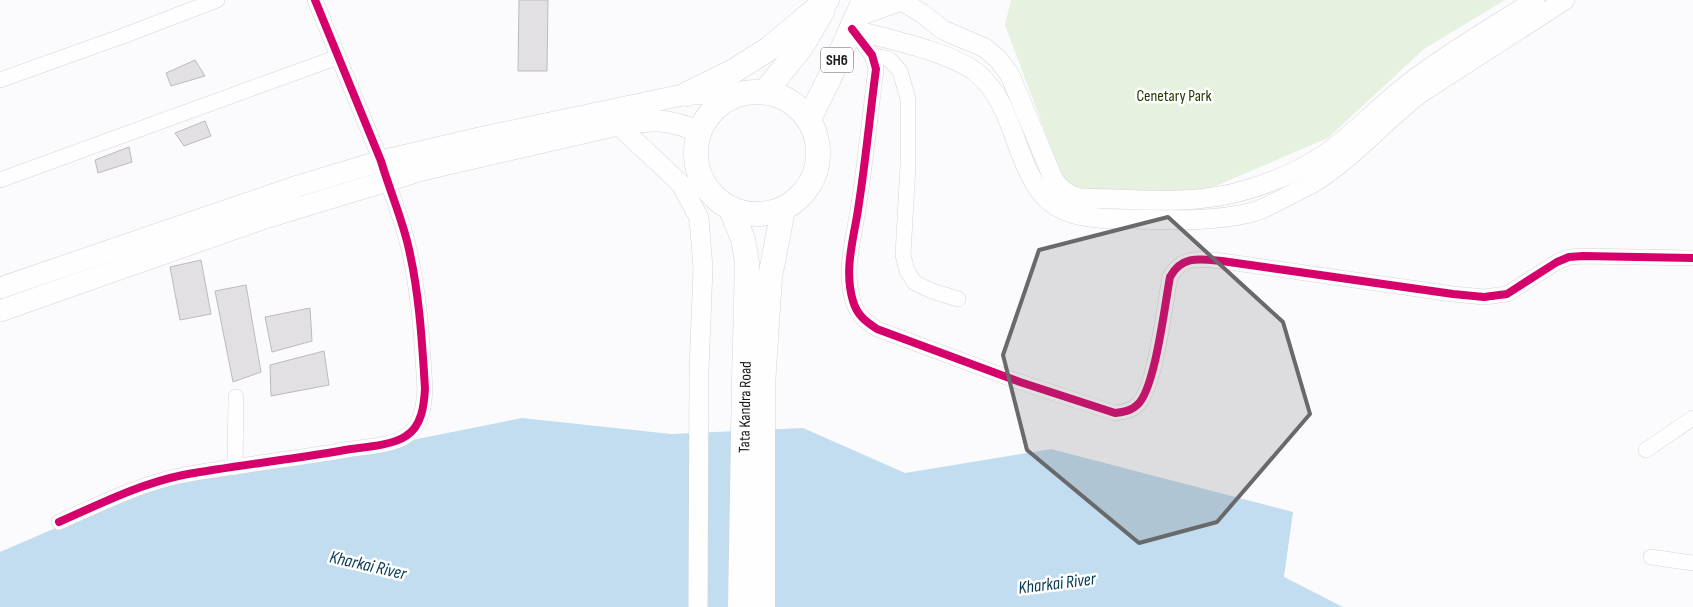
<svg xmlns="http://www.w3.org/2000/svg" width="1693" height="607" viewBox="0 0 1693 607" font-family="'Sofia Sans Condensed',sans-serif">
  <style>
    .green { fill: #e7f1e0 }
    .water { fill: #c1ddef }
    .building { fill: #e2e0e2; stroke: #bcbbbc }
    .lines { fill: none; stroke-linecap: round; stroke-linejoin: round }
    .minor-casing { stroke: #d5d5d8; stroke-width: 16 }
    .tertiary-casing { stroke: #d5d5d8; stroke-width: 20 }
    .secondary-casing { stroke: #d5d5d8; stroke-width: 22 }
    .primary-casing { stroke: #d5d5d8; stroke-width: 25 }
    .minor { stroke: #fefeff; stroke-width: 15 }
    .tertiary { stroke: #fefeff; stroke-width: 19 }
    .secondary { stroke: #fefeff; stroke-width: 21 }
    .primary { stroke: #fefeff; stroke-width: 24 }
    .cycleway-casing { stroke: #fff; stroke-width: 11 }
    .cycleway { stroke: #d6006c; stroke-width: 8 }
    .marked { fill: #69696b; fill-opacity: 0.2; stroke: #69696b; stroke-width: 4; stroke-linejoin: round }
    .labels { text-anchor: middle; stroke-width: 5; stroke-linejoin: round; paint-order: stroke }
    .shield { fill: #fff; stroke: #5f5f61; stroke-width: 1 }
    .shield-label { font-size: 15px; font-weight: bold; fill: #1a1a1d }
    .park-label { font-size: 16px; fill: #213901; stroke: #fff }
    .street-label { font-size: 16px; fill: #1a1a1d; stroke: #fff }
    .water-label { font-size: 18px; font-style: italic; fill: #063b54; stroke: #fff }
  </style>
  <rect width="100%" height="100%" fill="#fbfbfd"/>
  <path class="green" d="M1011,0h494l-81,49 -96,89 -126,54 -136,-4 -61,-163z"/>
  <path class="water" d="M522,418l149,16 132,-6 102,45 146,-24 242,63 -9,65 59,30h-1343v-55l155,-67 227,-39z"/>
  <g class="building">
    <path d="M519,0h29l-1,71h-29z"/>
    <path d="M195,60l10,16 -34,10 -5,-13z"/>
    <path d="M205,121l6,15 -27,10 -9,-13z"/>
    <path d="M129,147l3,15 -34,11 -3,-13z"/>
    <path d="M201,260l10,54 -31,6 -10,-53z"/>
    <path d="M246,285l15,87 -28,10 -18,-91z"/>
    <path d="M310,308l2,33 -40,11 -7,-35z"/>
    <path d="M324,351l5,34 -58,11 -1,-31z"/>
  </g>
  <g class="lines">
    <defs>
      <g id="minor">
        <path d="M852,29l20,26 4,14c-6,45 -10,89 -17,134 -4,32 -16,65 -6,98 4,14 12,20 24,28l143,53 95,31c8,-1 16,-2 22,-8 18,-14 28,-102 33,-128 12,-22 30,-18 52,-16l231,33 31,3 23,-3 50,-32 12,-5 14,-1 110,2"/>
        <path d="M872,55l17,4 11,12 8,28v65l-5,91 4,16 8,12 17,8 26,8"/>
        <path d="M0,80l123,-44 94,-36"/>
        <path d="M0,180l338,-123"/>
        <path d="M1646,450l47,-32"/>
        <path d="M235,467l1,-70"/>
        <path d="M59,522c41,-18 80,-38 124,-47 56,-10 112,-16 168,-26 16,-2 42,-4 55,-13 16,-10 18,-31 19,-47 -3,-50 -6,-100 -18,-148 -7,-27 -18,-53 -26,-80l-66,-161"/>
        <path d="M1651,557l42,6"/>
      </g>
      <g id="tertiary">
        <path d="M900,0l23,14 20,16 42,18 13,11 12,16 43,103c7,12 14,16 27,20 51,1 105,7 155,-5 31,-8 63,-21 90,-39 30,-21 55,-49 84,-71 40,-31 84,-56 126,-83"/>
        <path d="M857,17l44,-16"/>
        <path d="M852,29c34,10 92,21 121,41 15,11 26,28 33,45 11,25 19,58 36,79 22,26 60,25 91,25 39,1 82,3 120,-7 11,-3 21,-9 31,-14 9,-5 18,-9 27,-14 40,-23 73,-63 110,-91l144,-93"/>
        <path d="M618,125l63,59 18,34 4,50 -4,103 -1,236"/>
      </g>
      <g id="secondary">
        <path d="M0,288l298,-102 83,-25 103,-24 203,-43h51"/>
        <path d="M0,311l262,-92 125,-38 35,-11 196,-45c36,-6 48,-7 82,7"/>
      </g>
      <g id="primary">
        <circle cx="757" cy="153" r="61"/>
        <path d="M765,92l37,-46 20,-34"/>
        <path d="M687,94l47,-23 36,-23 57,-48"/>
        <path d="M809,119l19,-38 36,-81"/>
        <path d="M731,210l12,29 4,23 -3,117 -4,228"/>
        <path d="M763,607v-221l7,-109 13,-67"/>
      </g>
    </defs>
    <use href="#minor" class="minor-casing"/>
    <use href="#tertiary" class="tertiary-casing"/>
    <use href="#secondary" class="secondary-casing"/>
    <use href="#primary" class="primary-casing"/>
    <use href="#minor" class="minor"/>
    <use href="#tertiary" class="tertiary"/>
    <use href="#secondary" class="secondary"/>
    <use href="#primary" class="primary"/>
    <defs>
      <g id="cycleway">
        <path d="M852,29l20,26 4,14c-6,45 -10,89 -17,134 -4,32 -16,65 -6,98 4,14 12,20 24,28l143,53 95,31c8,-1 16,-2 22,-8 18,-14 28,-102 33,-128 12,-22 30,-18 52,-16l231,33 31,3 23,-3 50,-32 12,-5 14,-1 110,2"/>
        <path d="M59,522c41,-18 80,-38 124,-47 56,-10 112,-16 168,-26 16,-2 42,-4 55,-13 16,-10 18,-31 19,-47 -3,-50 -6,-100 -18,-148 -7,-27 -18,-53 -26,-80l-66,-161"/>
      </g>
    </defs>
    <use href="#cycleway" class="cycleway-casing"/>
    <use href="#cycleway" class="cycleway"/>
  </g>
  <path class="marked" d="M1168,217l115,105 27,92 -93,108 -78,21 -112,-93 -24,-95 36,-105z"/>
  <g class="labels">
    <rect class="shield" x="821" y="47.5" width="32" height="25" rx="4"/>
    <g class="shield-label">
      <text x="837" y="65">SH6</text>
    </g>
    <g class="park-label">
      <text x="1174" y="101">Cenetary Park</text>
    </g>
    <g class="street-label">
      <text transform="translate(744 407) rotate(-89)" y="6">Tata Kandra Road</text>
    </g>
    <g class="water-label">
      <text transform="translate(368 565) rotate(13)" y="6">Kharkai River</text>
      <text transform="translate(1057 583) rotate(-7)" y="6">Kharkai River</text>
    </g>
  </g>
</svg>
